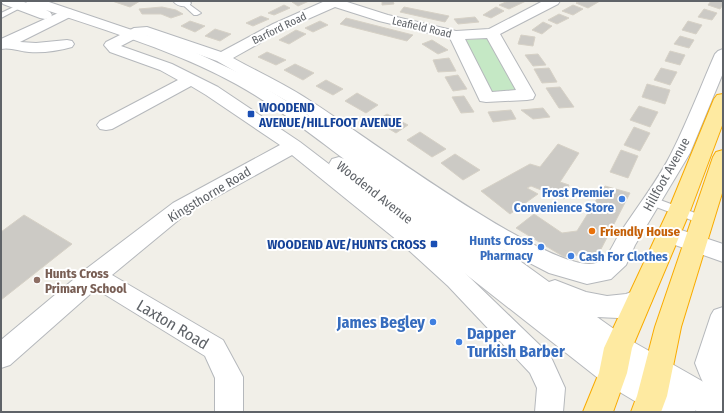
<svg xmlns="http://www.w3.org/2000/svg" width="724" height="413" viewBox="0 0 724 413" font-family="'Fira Sans Condensed',sans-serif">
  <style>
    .green { fill: #c5e8c5 }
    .building { fill: #cccac5; stroke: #d6d1c6 }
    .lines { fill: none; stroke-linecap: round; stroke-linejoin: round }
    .service-casing { stroke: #b5b8bc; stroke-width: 2 }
    .minor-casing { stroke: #b5b8bc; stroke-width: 2 }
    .tertiary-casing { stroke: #b5b8bc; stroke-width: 2 }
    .trunk-casing { stroke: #f9ab00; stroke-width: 2 }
    .service { fill: #fff; fill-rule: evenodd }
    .minor { fill: #fff; fill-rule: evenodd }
    .tertiary { fill: #fff; fill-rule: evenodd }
    .trunk { fill: #feeaa1; fill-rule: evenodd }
    .transit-dot { fill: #1a4fb4; stroke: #fff; stroke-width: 1.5 }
    .shop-dot { fill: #3f7fe0; stroke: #fff; stroke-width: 1.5 }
    .food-dot { fill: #e8710a; stroke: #fff; stroke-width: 1.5 }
    .education-dot { fill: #8d6e63; stroke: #fff; stroke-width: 1.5 }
    .labels { text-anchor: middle; stroke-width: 4; stroke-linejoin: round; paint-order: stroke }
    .far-street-label { font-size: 11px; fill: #5f6368; stroke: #fff }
    .transit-label { font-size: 13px; font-weight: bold; fill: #164399; stroke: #fff; text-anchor: start }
    .street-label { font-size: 13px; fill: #5f6368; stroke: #fff }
    .shop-label { font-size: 13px; font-weight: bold; fill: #366cbe; stroke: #fff; text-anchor: end }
    .food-label { font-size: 13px; font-weight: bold; fill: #c56008; stroke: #fff; text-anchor: start }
    .education-label { font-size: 13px; font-weight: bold; fill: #785e54; stroke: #fff; text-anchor: start }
    .near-shop-label { font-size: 16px; font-weight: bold; fill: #366cbe; stroke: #fff; text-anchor: end }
    .near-street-label { font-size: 16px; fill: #5f6368; stroke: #fff }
  </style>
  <rect width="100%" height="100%" fill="#f1efe8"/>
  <path class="green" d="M492,38l35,57 -41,2 -22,-57z"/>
  <g class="building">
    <path d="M112,1h28l-10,6z"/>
    <path d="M295,1h14l-11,5 -6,-4z"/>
    <path d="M382,1h11l1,3 -12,1z"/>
    <path d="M508,1h18l-17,8 -10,-4z"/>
    <path d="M580,1h20l-12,7 -12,-5z"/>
    <path d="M711,1h12v4l-3,4 -12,-4z"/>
    <path d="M284,5l6,3 -16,7 -6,-2z"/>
    <path d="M573,5l10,4 -10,6 -11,-4z"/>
    <path d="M162,7l14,3 7,4 -12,4 -10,-4h-19l-3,-5z"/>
    <path d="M404,7l45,9 -4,6 -45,-10z"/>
    <path d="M496,7l8,4 -13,7 -8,-3z"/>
    <path d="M704,9l13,4 -5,7 -14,-3z"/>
    <path d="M559,14l10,4 -12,6 -9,-4z"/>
    <path d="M261,16l8,3 -16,7 -7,-3z"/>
    <path d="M475,17l4,5 -21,2 -4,-5z"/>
    <path d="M346,18l67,17 -6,6 -67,-17z"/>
    <path d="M190,21l15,5 -10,6 -14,-6z"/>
    <path d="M320,21l8,4 -15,7 -8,-4z"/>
    <path d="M688,21l14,4 -6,9 -14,-4z"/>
    <path d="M543,22l9,4 -10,8 -10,-4z"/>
    <path d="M215,29l16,5 -11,7 -15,-5z"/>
    <path d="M296,30l10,4 -17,10 -10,-4z"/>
    <path d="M521,35l14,2 -2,9 -15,-2z"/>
    <path d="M680,36l14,4 -5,8 -15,-4z"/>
    <path d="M432,40l16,10 -10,4 -16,-10z"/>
    <path d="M670,51l15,4 -5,10 -15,-4z"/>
    <path d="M267,52l19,8 -10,5 -18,-8z"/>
    <path d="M538,54l8,11 -13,1 -8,-11z"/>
    <path d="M449,58l7,13 -18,1 -5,-12z"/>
    <path d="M295,64l19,9 -11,7 -19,-10z"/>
    <path d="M549,68l8,14 -15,1 -8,-14z"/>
    <path d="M661,68l16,4 -7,13 -16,-5z"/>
    <path d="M458,75l9,14 -14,2 -8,-14z"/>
    <path d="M326,80l17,9 -10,6 -17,-9z"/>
    <path d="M647,84l23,6 -5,14 -23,-7z"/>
    <path d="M560,87l14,20 -15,1 -13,-20z"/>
    <path d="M357,93l21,12 -12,8 -21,-12z"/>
    <path d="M464,96l10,16 -13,1 -9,-16z"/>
    <path d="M639,106l19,6 -8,15 -20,-7z"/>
    <path d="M543,108l7,9 -17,2 -12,-9z"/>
    <path d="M511,110l5,9 -23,3 -5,-10z"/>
    <path d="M387,114l21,11 -12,8 -20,-12z"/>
    <path d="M634,127l16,6 -10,18 -16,-6z"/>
    <path d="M420,132l26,17 -14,8 -25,-17z"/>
    <path d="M558,144l21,9 -19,29 9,3 -5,14 -33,-13 -4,2 11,6 -28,20 -29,-23 49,-27 10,3z"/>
    <path d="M621,150l17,6 -10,22 -18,-6z"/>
    <path d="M455,154l25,16 -17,10 -22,-17z"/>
    <path d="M605,186l25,7 -31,60 -35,4 -48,-29 18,-14 28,19 15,-2z"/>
    <path d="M24,215l48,29 -71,56v-68z"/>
  </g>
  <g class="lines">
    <defs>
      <g id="service">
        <path d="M182,2h4l15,11 -4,2h-3l-12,-11z"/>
        <path d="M20,4l2,1v2l-21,11v-5z"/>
        <path d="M652,197l54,20 2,3 -2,3 -4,1 -54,-20 -1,-3 1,-3z"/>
      </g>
      <g id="minor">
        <path d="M173,1h16l2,2 -2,3c-6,1 -12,0 -16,-5z"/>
        <path d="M325,1h19l44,14 68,16 33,-2 54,-28h17l-2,3 -58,30 35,61 -2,4 -6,1 -41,2 -6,-1 -30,-63 -71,-17 -44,-14 -52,23 -50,28c25,14 52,26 76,42 46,28 243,177 287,163 13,-4 17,-20 24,-30 17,-26 39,-54 52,-81 16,-32 29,-66 43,-98l3,-3 5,-2v24l-33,80 -55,92 -9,20 -15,14 -24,5 -38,-11 -58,-30 -109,-74 -85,-62 -80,-46 -72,-26h-3l-21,11 51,18 46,23 82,55 119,91 45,39 86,83 15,33 -2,24h-28l2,-24 -7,-15 -82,-87 -45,-41 -111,-90 -105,58 -75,62 111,65 20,37v35h-28v-34l-10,-22 -109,-67 -86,76 -9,3v-28l85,-71 87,-66 107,-58 -74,-50 -15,-9 -79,43 -6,1 -6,-1 -3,-4 3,-4 78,-41 -18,-10 -50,-18 -6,-7 2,-3 28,-14 13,-1 74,25 52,-28zM487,38l29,52 -24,2 -27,-53z"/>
        <path d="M67,9l5,1 2,3 -2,3 -52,26 16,1 31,-3 5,1 2,3 -2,3c-14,4 -29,6 -43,5 -10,-1 -19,-5 -28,-3v-10z"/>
        <path d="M669,226l54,18v18l-62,-22 -3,-6 3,-6z"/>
        <path d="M723,307v51l-1,5 1,3v33c-19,-7 -21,-19 -28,-36l16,-48 3,-5z"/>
      </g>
      <path id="tertiary" d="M1,1h20l6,2 -2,-2h21l142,48 60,28 48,30 199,136 54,39 6,-2 31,12 21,4 19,-2 13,-5 9,3 4,8 -4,8 -30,10 -21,-1 31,22 95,54v19h-25l-3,-2 1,2h-43l-50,-30 -271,-213 -3,-5 3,-5 7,-2 5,2c-35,-26 -70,-54 -108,-75 -60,-33 -126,-52 -190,-74l4,2 2,3 -2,3 -5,1 -5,-1 -37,-14z"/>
      <g id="trunk">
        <path d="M723,94v29l-33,88 -58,137 -5,25 -14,39h-30l16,-39 5,-25 64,-137 46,-112 3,-4z"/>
        <path d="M723,150v40l-42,137 -14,69 -6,16h-30l6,-16 18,-69 58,-170 3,-5z"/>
      </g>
    </defs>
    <use href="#service" class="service-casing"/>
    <use href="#minor" class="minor-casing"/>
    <use href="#tertiary" class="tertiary-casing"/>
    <use href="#trunk" class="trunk-casing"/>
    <use href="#service" class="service"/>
    <use href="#minor" class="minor"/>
    <use href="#tertiary" class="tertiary"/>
    <use href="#trunk" class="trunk"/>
  </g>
  <g class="transit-dot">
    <rect x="247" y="110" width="8" height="8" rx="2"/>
    <rect x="430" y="240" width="8" height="8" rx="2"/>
  </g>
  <g class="shop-dot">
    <circle cx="622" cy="199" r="4"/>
    <circle cx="541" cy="247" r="4"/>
    <circle cx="571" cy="256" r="4"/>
    <circle cx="433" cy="322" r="4"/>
    <circle cx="459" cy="342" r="4"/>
  </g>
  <circle class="food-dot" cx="592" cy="231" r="4"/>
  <circle class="education-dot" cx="37" cy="280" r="4"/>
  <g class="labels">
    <g class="far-street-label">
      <text transform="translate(422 27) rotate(13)" y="4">Leafield Road</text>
      <text transform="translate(279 28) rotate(-26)" y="4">Barford Road</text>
    </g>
    <g class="transit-label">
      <text x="259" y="112">WOODEND<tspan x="259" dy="15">AVENUE/HILLFOOT AVENUE</tspan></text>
      <text x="426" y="249" text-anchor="end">WOODEND AVE/HUNTS CROSS</text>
    </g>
    <g class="street-label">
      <text transform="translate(666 174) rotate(-61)" y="5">Hillfoot Avenue</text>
      <text transform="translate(375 192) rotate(38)" y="5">Woodend Avenue</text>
      <text transform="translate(209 194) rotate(-31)" y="5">Kingsthorne Road</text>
    </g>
    <g class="shop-label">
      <text x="614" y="197">Frost Premier<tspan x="614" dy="15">Convenience Store</tspan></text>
      <text x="533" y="245">Hunts Cross<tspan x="533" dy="15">Pharmacy</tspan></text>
      <text x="579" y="261" text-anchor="start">Cash For Clothes</text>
    </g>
    <g class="food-label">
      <text x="600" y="236">Friendly House</text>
    </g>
    <g class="education-label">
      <text x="45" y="278">Hunts Cross<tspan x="45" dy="15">Primary School</tspan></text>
    </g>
    <g class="near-shop-label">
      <text x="425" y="328">James Begley</text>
      <text x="467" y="339" text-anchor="start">Dapper<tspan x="467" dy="18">Turkish Barber</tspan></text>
    </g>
    <g class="near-street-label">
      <text transform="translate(173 324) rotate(31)" y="6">Laxton Road</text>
    </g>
  </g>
  <rect width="724" height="413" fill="none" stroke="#5f6368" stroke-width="4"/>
</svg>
